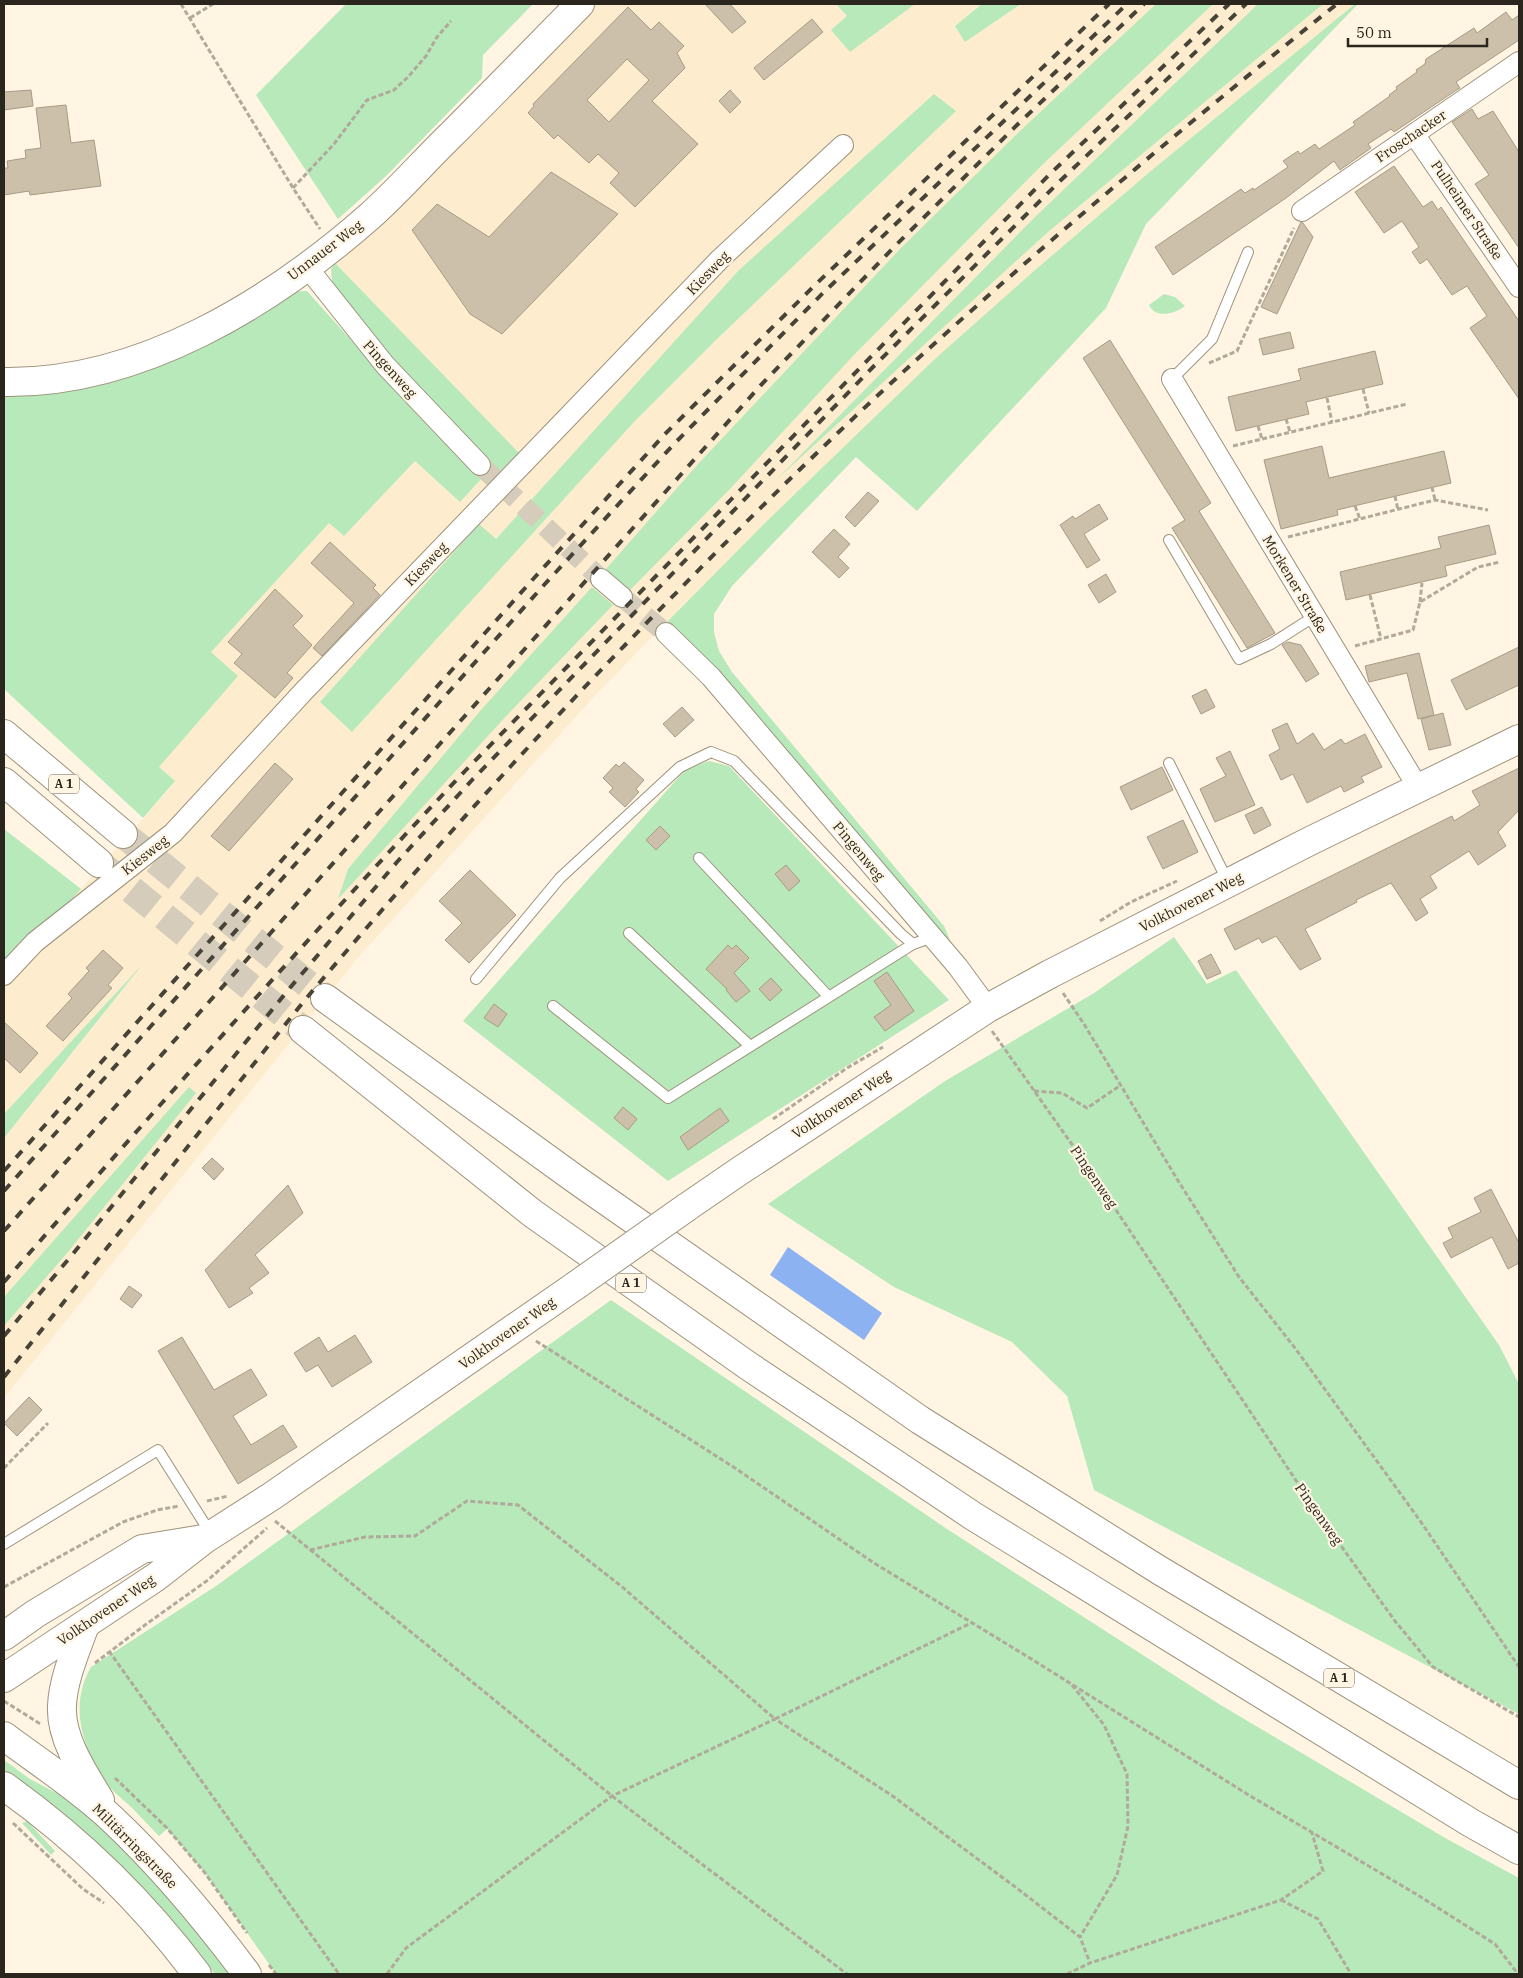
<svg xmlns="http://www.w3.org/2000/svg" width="1523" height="1978" viewBox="0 0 1523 1978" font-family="'IBM Plex Serif',serif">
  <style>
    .built { fill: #fdedce; fill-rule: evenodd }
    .green { fill: #b7e9bb }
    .water { fill: #8db2f1 }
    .building { fill: #ccc0aa; stroke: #a79b86; fill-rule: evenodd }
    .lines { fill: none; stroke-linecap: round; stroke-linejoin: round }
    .street-tunnel { stroke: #d5ccbb; stroke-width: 20; stroke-dasharray: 20 10; stroke-linecap: butt }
    .highway-tunnel { stroke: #d5ccbb; stroke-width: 28; stroke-dasharray: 28 14; stroke-linecap: butt }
    .lane-casing { stroke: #9d927c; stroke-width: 12 }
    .street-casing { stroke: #9d927c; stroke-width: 22 }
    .secondary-casing { stroke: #9d927c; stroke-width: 30 }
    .highway-casing { stroke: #9d927c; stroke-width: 30 }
    .path { stroke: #b1a99a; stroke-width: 3; stroke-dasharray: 5 2.5; stroke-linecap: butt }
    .lane { stroke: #fff; stroke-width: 10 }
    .street { stroke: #fff; stroke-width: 20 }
    .secondary { stroke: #fff; stroke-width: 28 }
    .highway { stroke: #fff; stroke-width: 28 }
    .rail { stroke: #484338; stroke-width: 4; stroke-dasharray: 9 9; stroke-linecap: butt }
    .secondary-bridge-casing { stroke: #9d927c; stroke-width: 30; stroke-linecap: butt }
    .secondary-bridge { stroke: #fff; stroke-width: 28 }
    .labels { text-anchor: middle; stroke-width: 4.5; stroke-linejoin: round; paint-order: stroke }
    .shield { fill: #fff5e2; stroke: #6b6458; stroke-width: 1 }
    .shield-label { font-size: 12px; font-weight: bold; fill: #2b261d }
    .street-label { font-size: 14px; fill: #2b261d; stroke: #fff5e2 }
  </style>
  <rect width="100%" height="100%" fill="#fff5e2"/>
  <path class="built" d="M590,4h246l11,12 60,-7 8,-5h67l-6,4 -11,34 56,-38h334l-203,166 -462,428 -99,102 -235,260 -352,438v-260l132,-165 -132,141v-131l31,-47 46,-47 94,-107 -17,-15 79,-91 -27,-24 119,-130 15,14 71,-75 45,41 23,-25 14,-3 21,-21 -183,-190 42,-39zM956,111l-239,228 -83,83 -282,310 -32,-30 159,-177 16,14z"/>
  <g class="green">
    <path d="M346,4h187l-50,51 -1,23 -96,98 -48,43 -82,-124z"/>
    <path d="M836,4h79l-65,48 -19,-22 16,-14z"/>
    <path d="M982,4h39l-56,38 -10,-16z"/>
    <path d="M1156,4h57l-172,162 -188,190 -124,134 -100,101 -23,-22 93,-106 201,-214 121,-119z"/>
    <path d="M1258,4h65l-275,228 -271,247 258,-262z"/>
    <path d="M1355,4h3l-212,220 -40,84 -189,203 -61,-54 -124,129 -18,28v18l5,19 13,21 212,254 10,23 -240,-280 -47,-47 100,-101 169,-163 98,-87 118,-101z"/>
    <path d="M934,94l22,17 -239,228 -83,83 -282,310 -32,-30 159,-178 17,15 242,-268z"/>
    <path d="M335,263l184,190 -22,21 -107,-113 -58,-78 -1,-14z"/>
    <path d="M307,291l70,78 106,108 -23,25 -45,-41 -71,75 -15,-13 -118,129 27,24 -79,91 16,14 -32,37 -139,-129v-298h28l255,-99z"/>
    <path d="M1164,294l11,3 10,9c-10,8 -30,13 -36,-1z"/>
    <path d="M592,587l21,18 -102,106 -173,188 10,-30 133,-159z"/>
    <path d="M709,761l20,5 220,234 -281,181 -205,-160 222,-251z"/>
    <path d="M4,829l77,60 -77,81z"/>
    <path d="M1174,937l33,47 29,-14 263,375 20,39v330l-425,-224 -27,-94 -55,-54 -118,-55 -126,-83 177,-123 149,-88z"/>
    <path d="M142,965l-138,173v-24z"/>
    <path d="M189,1087l7,6 -128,159 -64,74v-29z"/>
    <path d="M611,1300l336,229 272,175 228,135 72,39v96h-1243l-71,-101 -38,-44 -8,7 -27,-28 -33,-30 -17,-30 5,-1c-10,-27 -11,-54 4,-80l125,-81z"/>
    <path d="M4,1760l26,19 38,20 16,11 66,64 82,100h-17l-13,-15 -186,-179 -12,-9z"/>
    <path d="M27,1821l28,30 -4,4 -29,-32z"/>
  </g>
  <path class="water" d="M788,1247l94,66 -18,27 -94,-65z"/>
  <g class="building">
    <path d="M705,4h25l16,18 -14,11z"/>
    <path d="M628,7l23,23 8,-8 25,24 -7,7 8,15 -33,33 46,43 -63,63 -25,-24 9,-10 -21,-19 -9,9 -31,-28 -4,4 -26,-26 6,-7 -1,-2zM627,59l22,21 -40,42 -22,-22z"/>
    <path d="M1506,12l6,8 7,-5v25l-63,42 4,6 -2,1 -64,43 -3,-3 -23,15 3,4 -31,22 -6,-9 -48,37 -113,77 -18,-28 86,-58 4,4 8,-5 1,2 34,-23 -5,-6 15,-10 2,3 15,-10 4,5 36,-24 -2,-3 37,-26 -1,-1 8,-6 -1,-2 21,-15 -1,-2 9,-6 1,-5 48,-31 3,5z"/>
    <path d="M812,19l11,13 -59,48 -10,-12z"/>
    <path d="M31,90l2,16 -29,4v-18z"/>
    <path d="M730,90l11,12 -11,11 -11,-12z"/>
    <path d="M66,105l5,38 23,-3 7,46 -71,9 -1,-4 -25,4v-27h4l-1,-7 19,-3 -1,-8 16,-2 -5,-40z"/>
    <path d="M1472,109l6,10 15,-8 26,41v96l-44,-64 14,-9 -37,-53z"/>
    <path d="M1394,166l29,41 9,-6 6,9 3,-3 78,114v78l-49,-71 17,-12 -20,-30 -15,9 -25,-36 -7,5 -8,-12 7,-5 -17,-26 -18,12 -29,-41z"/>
    <path d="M551,172l67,42 -116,120 -32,-20 -58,-84 25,-26 52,33z"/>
    <path d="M1301,222l2,1 10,14 -36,77 -16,-7z"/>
    <path d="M1290,332l4,16 -31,7 -4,-16z"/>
    <path d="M1110,340l101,163 -12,8 76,122 -13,7 -15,8 -75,-120 13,-8 -102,-162z"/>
    <path d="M1375,351l8,33 -77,18 3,12 -73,17 -8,-34 73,-17 -3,-11z"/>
    <path d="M1322,446l7,32 115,-27 7,32 -114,27 1,5 -57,14 -17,-69z"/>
    <path d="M868,492l11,9 -24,26 -10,-10z"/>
    <path d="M1099,504l9,15 -24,15 16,26 -13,8 -27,-43 13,-9 2,3z"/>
    <path d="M1489,525l7,29 -51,12 2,10 -101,24 -6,-28 101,-24 -3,-11z"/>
    <path d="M834,529l16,15 -12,13 11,11 -10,10 -27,-26z"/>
    <path d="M330,542l46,43 -3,3 7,7 -58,61 -9,-8 41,-45 -43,-40z"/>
    <path d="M1106,574l10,18 -17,11 -11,-18z"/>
    <path d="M275,589l28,27 -10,10 19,19 -25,28 6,5 -18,20 -41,-35 8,-9 -14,-12z"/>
    <path d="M1288,642l13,3 18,29 -13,8 -24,-37z"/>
    <path d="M1519,647v38l-53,25 -15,-30z"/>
    <path d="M1419,653l15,62 -16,4 -11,-46 -38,9 -4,-16z"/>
    <path d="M1206,689l9,18 -14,7 -9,-18z"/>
    <path d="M682,707l12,13 -19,17 -12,-13z"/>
    <path d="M1443,713l8,32 -22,5 -8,-31z"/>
    <path d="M1287,723l10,21 16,-11 11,17 17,-11 4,5 20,-10 17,33 -21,10 3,5 -20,10 -3,-6 -34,17 -14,-29 -12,6 -12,-25 11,-6 -8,-19z"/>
    <path d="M1230,751l25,54 -40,17 -15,-33 26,-13 -10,-18z"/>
    <path d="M624,762l20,18 -8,9 3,3 -14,15 -16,-15 4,-4 -10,-10 13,-14 3,3z"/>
    <path d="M275,763l18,16 -64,72 -18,-15z"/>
    <path d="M1162,767l11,23 -42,20 -11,-23z"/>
    <path d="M1519,768v42l-21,22 8,14 -28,19 -9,-14 -39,25 7,12 -17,11 8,14 -12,8 -25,-38 -35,17 1,2 -52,27 16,30 -21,11 -24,-34 -14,7 -3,-5 -24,12 -11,-21 228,-113 2,5 26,-16 -8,-14z"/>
    <path d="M1262,807l9,18 -17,9 -9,-19z"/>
    <path d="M1183,820l15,32 -35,17 -16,-32z"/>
    <path d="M660,826l10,10 -14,14 -10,-10z"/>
    <path d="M786,865l14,16 -11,10 -14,-17z"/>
    <path d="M470,870l46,45 -47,48 -24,-23 17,-17 -23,-22z"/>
    <path d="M728,945l4,4 4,-4 13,13 -15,15 16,18 -14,11 -10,-12 1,-1 -21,-20z"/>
    <path d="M103,950l20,18 -15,17 4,3 -49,53 -17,-15 26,-28 -4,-4 21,-23 -3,-3z"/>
    <path d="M1211,954l10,19 -14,6 -9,-18z"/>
    <path d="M887,972l27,39 -29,20 -11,-14 17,-12 -17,-24z"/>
    <path d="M771,978l11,12 -12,11 -11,-12z"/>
    <path d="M494,1004l13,10 -9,13 -14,-9z"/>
    <path d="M4,1022l34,31 -18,20 -16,-15z"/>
    <path d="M623,1107l14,12 -9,11 -14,-12z"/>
    <path d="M720,1108l9,13 -41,29 -8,-13z"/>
    <path d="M212,1158l12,11 -10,11 -12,-12z"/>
    <path d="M288,1185l15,28 -48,42 14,18 -20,15 4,5 -24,15 -24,-38z"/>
    <path d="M1491,1189l28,54v20l-11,6 -16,-32 -41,21 -8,-15 10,-5 -5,-10 33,-16 -7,-14z"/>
    <path d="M129,1286l13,9 -10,13 -12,-9z"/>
    <path d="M355,1335l17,27 -40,25 -14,-22 -12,7 -12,-19 25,-16 9,15z"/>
    <path d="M182,1337l32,53 37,-21 16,26 -34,21 18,29 32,-20 14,22 -59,37 -80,-133z"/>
    <path d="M29,1397l13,13 -25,26 -13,-13z"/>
  </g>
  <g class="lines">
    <g class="street-tunnel">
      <path d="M480,465l121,114"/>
      <path d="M622,597l44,36"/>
    </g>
    <g class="highway-tunnel">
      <path d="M123,834l202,164"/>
      <path d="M99,863l204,167"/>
    </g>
    <defs>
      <g id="lane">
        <path d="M1172,379l40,-40 36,-87"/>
        <path d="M1169,540l70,119 32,-15 44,-28"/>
        <path d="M1169,763l59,119"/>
        <path d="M699,858l129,138"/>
        <path d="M629,933l121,113"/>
        <path d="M476,979l84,-101 120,-111 31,-15 23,9 167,173 12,10 20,-7"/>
        <path d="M553,1006l115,92 245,-154"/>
        <path d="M4,1544l154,-94 53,84"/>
      </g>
      <g id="street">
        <path d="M1414,134l105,153"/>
        <path d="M1302,211l217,-149"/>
        <path d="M307,267l78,98 95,100"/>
        <path d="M1172,379l247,410"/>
        <path d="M601,579l21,18"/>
        <path d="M666,633l45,44 247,290 30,41"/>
        <path d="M4,975l31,-33 138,-109 130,-141 417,-433 123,-114"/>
      </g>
      <g id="secondary">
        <path d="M4,382c136,2 267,-79 366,-166 29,-26 55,-56 83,-83 43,-43 85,-86 127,-129"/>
        <path d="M687,1207l54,-37 247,-162 62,-34 260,-133 209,-102"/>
        <path d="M85,1625c-9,25 -22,54 -23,81 -2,32 22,68 38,94"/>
        <path d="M4,1636l31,-22 107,-65 61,-10"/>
        <path d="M4,1678l152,-101 49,-38 67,-43 303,-210"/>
        <path d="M4,1736c36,27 75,52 108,83 50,47 94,100 135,155"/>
        <path d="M4,1786c73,52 139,116 193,188"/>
      </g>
      <g id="highway">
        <path d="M4,734l119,100"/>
        <path d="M4,782l95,81"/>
        <path d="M325,998l253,183 342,239 239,150 360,215"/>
        <path d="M303,1030l229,183 215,152 226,151 498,307 48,27"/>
      </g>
    </defs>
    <use href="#lane" class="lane-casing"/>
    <use href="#street" class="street-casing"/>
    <use href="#secondary" class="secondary-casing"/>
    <use href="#highway" class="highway-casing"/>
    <g class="path">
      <path d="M181,4l112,184 27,41"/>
      <path d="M190,18l23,-14"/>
      <path d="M293,188l41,-44 33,-44 27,-10 14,-13 18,-21 11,-19 14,-16"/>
      <path d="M1209,363l28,-12 57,-123"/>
      <path d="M1363,389l6,24"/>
      <path d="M1327,398l5,24"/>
      <path d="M1286,419l4,13"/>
      <path d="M1258,426l4,13"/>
      <path d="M1233,446l174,-42"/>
      <path d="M1432,487l3,13"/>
      <path d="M1395,496l3,14"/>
      <path d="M1355,506l5,13"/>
      <path d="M1288,537l147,-37 53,10"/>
      <path d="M1370,595l11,44"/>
      <path d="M1420,602l2,-19"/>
      <path d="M1355,646l58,-16 7,-28 58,-35 22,-5"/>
      <path d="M1100,921l31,-19 46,-21"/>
      <path d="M1063,993l21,31 93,155 62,98 56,71 126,174 98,145"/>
      <path d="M992,1031l86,122 243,365 74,103 38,46 86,50"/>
      <path d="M1034,1091l28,2 25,15 34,-23"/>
      <path d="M773,1119l74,-51 36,-21"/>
      <path d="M536,1341l199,127 139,95 159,97 214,134 169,100 79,50 23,30"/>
      <path d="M4,1468l44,-45"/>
      <path d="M207,1501l21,-5"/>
      <path d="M275,1521l337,275 235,178"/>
      <path d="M310,1550l55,-13 50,-1 52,-35 51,4 103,81 154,133 196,-96"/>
      <path d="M4,1587l119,-65 34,-12 22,-4"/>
      <path d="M109,1651l230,323"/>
      <path d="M95,1663l50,-38 63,-45 59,-52"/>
      <path d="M1072,1685l32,40 23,49 1,52 -11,49 -37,62"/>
      <path d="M4,1701l38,24"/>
      <path d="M115,1778l52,50 38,45 42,60"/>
      <path d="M13,1823l70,66 21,14"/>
      <path d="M1281,1900l37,19 33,55"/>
      <path d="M269,1965l7,9"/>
      <path d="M387,1974l19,-26 206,-152 163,-77 119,78 120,89 66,51 10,26"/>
      <path d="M1067,1974l23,-11 191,-63 42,-29 -11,-38"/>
    </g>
    <use href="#lane" class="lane"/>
    <use href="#street" class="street"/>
    <use href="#secondary" class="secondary"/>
    <use href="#highway" class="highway"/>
    <g class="rail">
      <path d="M4,1171l531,-594 130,-143 150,-149 294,-281"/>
      <path d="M4,1191l540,-606 130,-141 149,-151 304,-289"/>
      <path d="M4,1231l757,-846 135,-140 121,-120 127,-121"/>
      <path d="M4,1282c151,-172 303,-344 461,-511l586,-598 178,-169"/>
      <path d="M4,1336l68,-81 217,-266 108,-127 76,-83 401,-413 186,-185 186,-177"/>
      <path d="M4,1377l300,-376c120,-142 244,-279 375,-411 82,-84 167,-167 255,-246 131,-118 265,-230 403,-340"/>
    </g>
    <defs>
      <path id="secondary-bridge" d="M575,1286l112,-79"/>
    </defs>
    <use href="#secondary-bridge" class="secondary-bridge-casing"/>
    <use href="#secondary-bridge" class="secondary-bridge"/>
  </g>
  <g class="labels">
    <g class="shield">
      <rect x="49" y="774.5" width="30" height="19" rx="4"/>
      <rect x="616" y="1273.5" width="30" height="19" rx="4"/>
      <rect x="1324" y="1668.5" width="30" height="19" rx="4"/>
    </g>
    <g class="shield-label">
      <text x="64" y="788">A 1</text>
      <text x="631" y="1287">A 1</text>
      <text x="1339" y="1682">A 1</text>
    </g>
    <g class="street-label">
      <text transform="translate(1411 136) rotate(-34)" y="5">Froschacker</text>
      <text transform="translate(1467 210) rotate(56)" y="5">Pulheimer Straße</text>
      <text transform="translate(325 250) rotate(-37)" y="5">Unnauer Weg</text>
      <text transform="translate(708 273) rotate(-46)" y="5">Kiesweg</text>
      <text transform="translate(390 369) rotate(48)" y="5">Pingenweg</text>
      <text transform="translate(426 564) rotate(-46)" y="5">Kiesweg</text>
      <text transform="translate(1295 584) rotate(59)" y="5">Morkener Straße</text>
      <text transform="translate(859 851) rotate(50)" y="5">Pingenweg</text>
      <text transform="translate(145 855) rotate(-38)" y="5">Kiesweg</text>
      <text transform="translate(1191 902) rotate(-27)" y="5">Volkhovener Weg</text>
      <text transform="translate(841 1104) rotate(-33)" y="5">Volkhovener Weg</text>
      <text transform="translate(1094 1177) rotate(56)" y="5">Pingenweg</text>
      <text transform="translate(507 1333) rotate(-35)" y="5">Volkhovener Weg</text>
      <text transform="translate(1319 1514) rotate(55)" y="5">Pingenweg</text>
      <text transform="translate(106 1610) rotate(-34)" y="5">Volkhovener Weg</text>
      <text transform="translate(135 1846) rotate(45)" y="5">Militärringstraße</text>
    </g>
  </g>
  <rect width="1523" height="1978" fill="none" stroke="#2b261d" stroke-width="10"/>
  <path d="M1348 38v8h139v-8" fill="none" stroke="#2b261d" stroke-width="2.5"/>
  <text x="1356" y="38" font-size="15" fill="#2b261d" stroke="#fff5e2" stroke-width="4" paint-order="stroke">50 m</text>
</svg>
